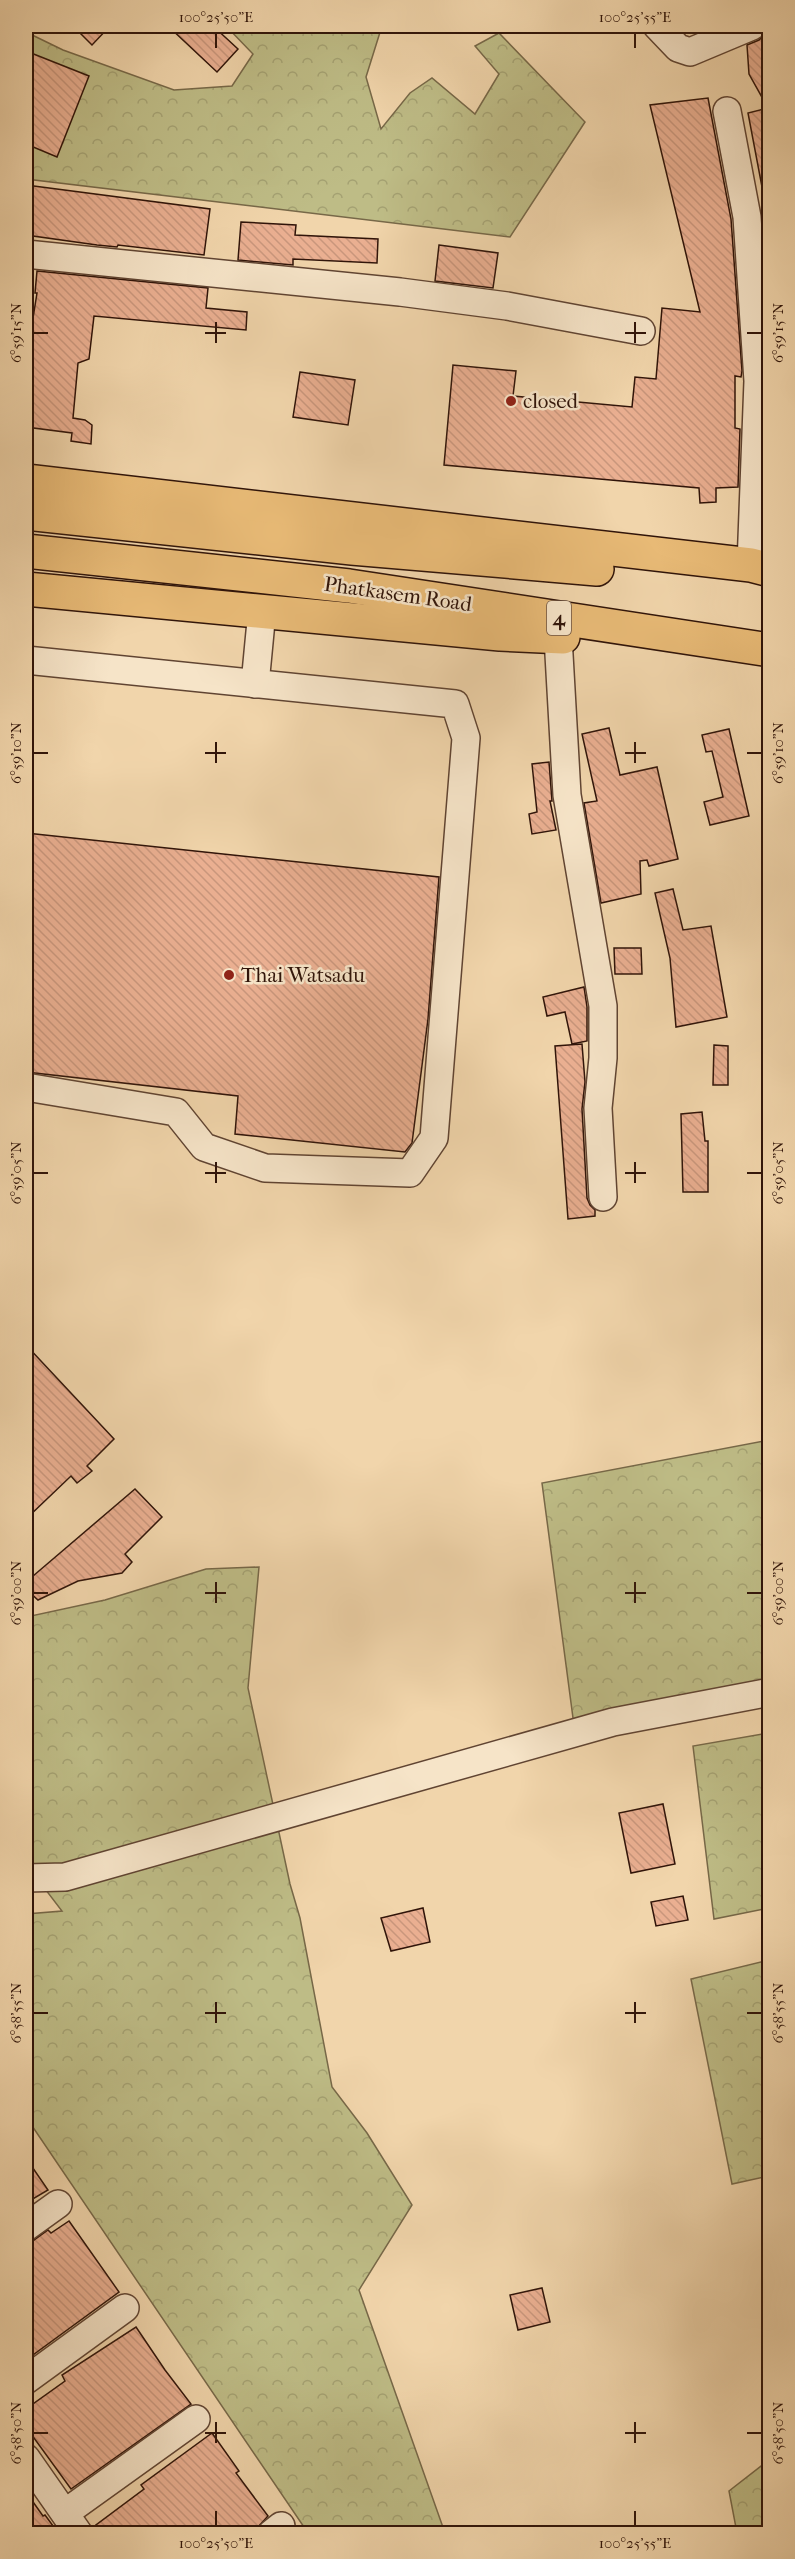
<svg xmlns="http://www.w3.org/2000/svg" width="795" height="2559" viewBox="0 0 795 2559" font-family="'IM FELL French Canon',serif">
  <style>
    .forest { fill: url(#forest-crowns); stroke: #776848; stroke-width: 1.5 }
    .building { fill: url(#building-back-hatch); stroke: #301409; stroke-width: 1.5 }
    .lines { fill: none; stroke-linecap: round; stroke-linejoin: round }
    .minor-casing { stroke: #604432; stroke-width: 30 }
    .highway-casing { stroke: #301409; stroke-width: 36 }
    .minor { stroke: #f6e4c8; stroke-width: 27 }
    .highway { stroke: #e8ba76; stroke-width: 33 }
    .ticks { fill: none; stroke: #301409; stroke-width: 2 }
    .poi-dot { fill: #8f2418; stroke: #f6e4c8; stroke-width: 2 }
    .labels { text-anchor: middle; stroke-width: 5; stroke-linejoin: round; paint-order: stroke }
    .shield { fill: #f6e4c8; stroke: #6b5242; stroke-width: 1.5 }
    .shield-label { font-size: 20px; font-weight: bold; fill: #301409 }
    .poi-label { font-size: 21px; fill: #301409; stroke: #f6e4c8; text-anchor: start }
    .street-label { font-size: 21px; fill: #301409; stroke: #f6e4c8 }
    .neatline { fill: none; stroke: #301409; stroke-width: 2 }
    .ticks-label { font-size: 15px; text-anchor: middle; fill: #301409 }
  </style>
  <defs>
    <pattern id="forest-crowns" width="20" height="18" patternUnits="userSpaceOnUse" patternTransform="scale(1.5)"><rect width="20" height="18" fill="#bebc86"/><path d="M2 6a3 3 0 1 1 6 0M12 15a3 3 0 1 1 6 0" fill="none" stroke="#a4a172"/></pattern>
    <pattern id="building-back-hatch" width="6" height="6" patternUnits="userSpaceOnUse" patternTransform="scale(1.5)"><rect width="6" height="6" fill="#eaaf91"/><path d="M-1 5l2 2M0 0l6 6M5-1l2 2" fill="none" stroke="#c9967c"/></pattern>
  </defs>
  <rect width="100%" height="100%" fill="#f1d5ab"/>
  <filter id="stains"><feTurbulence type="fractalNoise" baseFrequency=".00333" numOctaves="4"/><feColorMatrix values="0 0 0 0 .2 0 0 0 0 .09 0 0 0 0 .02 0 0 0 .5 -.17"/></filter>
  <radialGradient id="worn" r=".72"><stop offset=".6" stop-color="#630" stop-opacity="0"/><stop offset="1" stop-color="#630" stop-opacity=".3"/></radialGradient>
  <g class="forest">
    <path d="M226,26h153l2,3 -15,48 15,52 29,-36 22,-15 43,36 24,-40 -24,-28 24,-13 86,89 -75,115 -484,-58v-147l37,18 111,40 58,-4 21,-32z"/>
    <path d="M769,1440v253l-194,40 -33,-250z"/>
    <path d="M259,1567l-11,121 42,196 10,34 32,169 35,46 45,72 -53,85 86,243h-137l-282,-416v-203l36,-3 -36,-47v-247l79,-17 101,-31z"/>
    <path d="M769,1733v175l-55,11 -21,-173z"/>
    <path d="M769,1960v216l-37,8 -41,-205z"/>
    <path d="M769,2421v112h-32l-8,-42 36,-28 -1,-41z"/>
  </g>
  <g class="building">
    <path d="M73,26h37l-18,19z"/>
    <path d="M168,26h45l25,23 -21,23z"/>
    <path d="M766,33h4v153l-8,1 -14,-74 20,-5 -19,-34 -2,-29 12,-5z"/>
    <path d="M26,51l63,25 -32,81 -31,-13z"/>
    <path d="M708,98l23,121 11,152 -1,6 -6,-1v52l5,1 -2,58 -22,1v14l-16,1 -1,-15 -255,-23 9,-100 63,6 -3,25 119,11 3,-30 21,2 6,-71 38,4 -50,-207z"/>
    <path d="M26,185l184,24 -6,46 -86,-10 -1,2 -20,-2 -71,-10z"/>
    <path d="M241,222l55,3 -1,10 83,4 -1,24 -84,-4v6l-55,-5z"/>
    <path d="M439,245l59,8 -5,35 -58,-7z"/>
    <path d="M37,271l171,17 -2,20 41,4 -1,18 -152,-14 -5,43 -11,4 -5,55 12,2 7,5 -1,19 -20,-3 1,-8 -46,-6v-65l11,-69h-2z"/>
    <path d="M300,372l55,8 -7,45 -55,-8z"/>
    <path d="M609,728l11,47 37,-8 21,92 -29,7 -2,-6 -7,1 1,33 -40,9 -17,-100 13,-2 -15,-67z"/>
    <path d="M729,729l20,87 -39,9 -6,-23 19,-5 -11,-46 -6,1 -4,-17z"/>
    <path d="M549,762l3,39h-2l6,29 -24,4 -3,-20 8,-2 -5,-48z"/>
    <path d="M26,833l413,44 -11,142 -16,124 -7,9 -170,-18 3,-38 -212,-24z"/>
    <path d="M673,889l10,41 28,-4 16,91 -51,10 -6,-69 -15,-65z"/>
    <path d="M614,948h27l1,26h-27z"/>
    <path d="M584,987l3,20v34l-15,3 -7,-32 -18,4 -4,-19z"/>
    <path d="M582,1044l3,38 -3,27 5,89 3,7 5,5v6l-27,3 -13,-173z"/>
    <path d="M714,1045l14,1v39h-15z"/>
    <path d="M702,1112l3,29h3v51h-25l-2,-78z"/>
    <path d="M26,1345l88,94 -27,27 5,5 -15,12 -6,-7 -45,43z"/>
    <path d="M135,1489l27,28 -37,37 7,8 -10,11 -44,8 -40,19 -12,-11v-7z"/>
    <path d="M663,1804l12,60 -44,9 -12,-60z"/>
    <path d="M683,1896l5,24 -32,6 -5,-24z"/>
    <path d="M423,1908l7,34 -39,9 -10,-33z"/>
    <path d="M26,2158l22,32 -22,13z"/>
    <path d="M69,2221l50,71 -93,68v-114l22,-16 3,3z"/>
    <path d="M542,2288l8,34 -32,8 -8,-35z"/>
    <path d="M136,2327l29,43 26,34 -120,85 -45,-62v-18l39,-28 -3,-6z"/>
    <path d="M212,2433l27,38 -3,2 32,43 -11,12 -1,6h-153l-7,-9 48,-36 -3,-4z"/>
    <path d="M26,2492l17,24 2,-1 14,19h-33z"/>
  </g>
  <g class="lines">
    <defs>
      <g id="minor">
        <path d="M657,26l21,22 12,4 62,-26"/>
        <path d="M727,111l20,106 11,164 -7,184"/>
        <path d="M26,254l374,38 107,14 134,25"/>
        <path d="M558,637l9,158 36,211v52l-5,50 5,89"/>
        <path d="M26,660l429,44 11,34 -32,400 -24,35 -145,-5 -61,-21 -28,-35 -150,-25"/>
        <path d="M255,684l7,-73"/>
        <path d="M26,1878l39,-1 548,-155 157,-30"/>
        <path d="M26,2227l32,-23"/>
        <path d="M26,2380l99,-72"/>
        <path d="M26,2458l53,76"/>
        <path d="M65,2513l131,-94"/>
        <path d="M271,2534l10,-8"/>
      </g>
      <g id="highway">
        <path d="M26,481l725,84 19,5"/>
        <path d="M26,513l326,35 245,21"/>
        <path d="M26,551l323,35 421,64"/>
        <path d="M26,589l474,45 63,3"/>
      </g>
    </defs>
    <use href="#minor" class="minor-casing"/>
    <use href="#highway" class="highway-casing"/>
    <use href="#minor" class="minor"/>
    <use href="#highway" class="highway"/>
  </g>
  <path class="ticks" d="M216,33v15M635,33v15M216,322v21M635,322v21M33,333h15M205,333h21M625,333h21M747,333h15M216,742v21M635,742v21M33,753h15M205,753h21M625,753h21M747,753h15M216,1162v21M635,1162v21M33,1173h15M205,1173h21M625,1173h21M747,1173h15M216,1582v21M635,1582v21M33,1593h15M205,1593h21M625,1593h21M747,1593h15M216,2002v21M635,2002v21M33,2013h15M205,2013h21M625,2013h21M747,2013h15M216,2422v21M635,2422v21M33,2433h15M205,2433h21M625,2433h21M747,2433h15M216,2511v15M635,2511v15"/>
  <g class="poi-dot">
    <circle cx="511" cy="401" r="6"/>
    <circle cx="229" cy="975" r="6"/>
  </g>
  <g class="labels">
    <rect class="shield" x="547" y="601" width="24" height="34" rx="4.5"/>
    <g class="shield-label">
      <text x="559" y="625">4</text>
    </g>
    <g class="poi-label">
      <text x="523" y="408">closed</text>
      <text x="241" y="982">Thai Watsadu</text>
    </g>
    <g class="street-label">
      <text transform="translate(398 594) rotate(8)" y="7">Phatkasem Road</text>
    </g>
  </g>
  <rect width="795" height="2559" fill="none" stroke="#f1d5ab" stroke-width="66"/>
  <rect x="33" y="33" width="729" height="2493" class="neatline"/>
  <g class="ticks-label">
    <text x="216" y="22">100°25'50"E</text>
    <text x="635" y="22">100°25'55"E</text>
    <text transform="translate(16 333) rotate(-90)" y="5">6°59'15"N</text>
    <text transform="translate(778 333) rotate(-90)" y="5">6°59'15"N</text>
    <text transform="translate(16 753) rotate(-90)" y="5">6°59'10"N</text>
    <text transform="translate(778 753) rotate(-90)" y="5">6°59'10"N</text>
    <text transform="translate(16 1173) rotate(-90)" y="5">6°59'05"N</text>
    <text transform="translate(778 1173) rotate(-90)" y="5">6°59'05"N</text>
    <text transform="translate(16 1593) rotate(-90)" y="5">6°59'00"N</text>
    <text transform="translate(778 1593) rotate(-90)" y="5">6°59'00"N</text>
    <text transform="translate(16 2013) rotate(-90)" y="5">6°58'55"N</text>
    <text transform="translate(778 2013) rotate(-90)" y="5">6°58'55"N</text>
    <text transform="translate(16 2433) rotate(-90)" y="5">6°58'50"N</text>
    <text transform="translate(778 2433) rotate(-90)" y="5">6°58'50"N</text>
    <text x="216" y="2548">100°25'50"E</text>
    <text x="635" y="2548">100°25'55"E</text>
  </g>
  <rect width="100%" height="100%" filter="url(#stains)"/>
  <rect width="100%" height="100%" fill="url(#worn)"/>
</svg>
